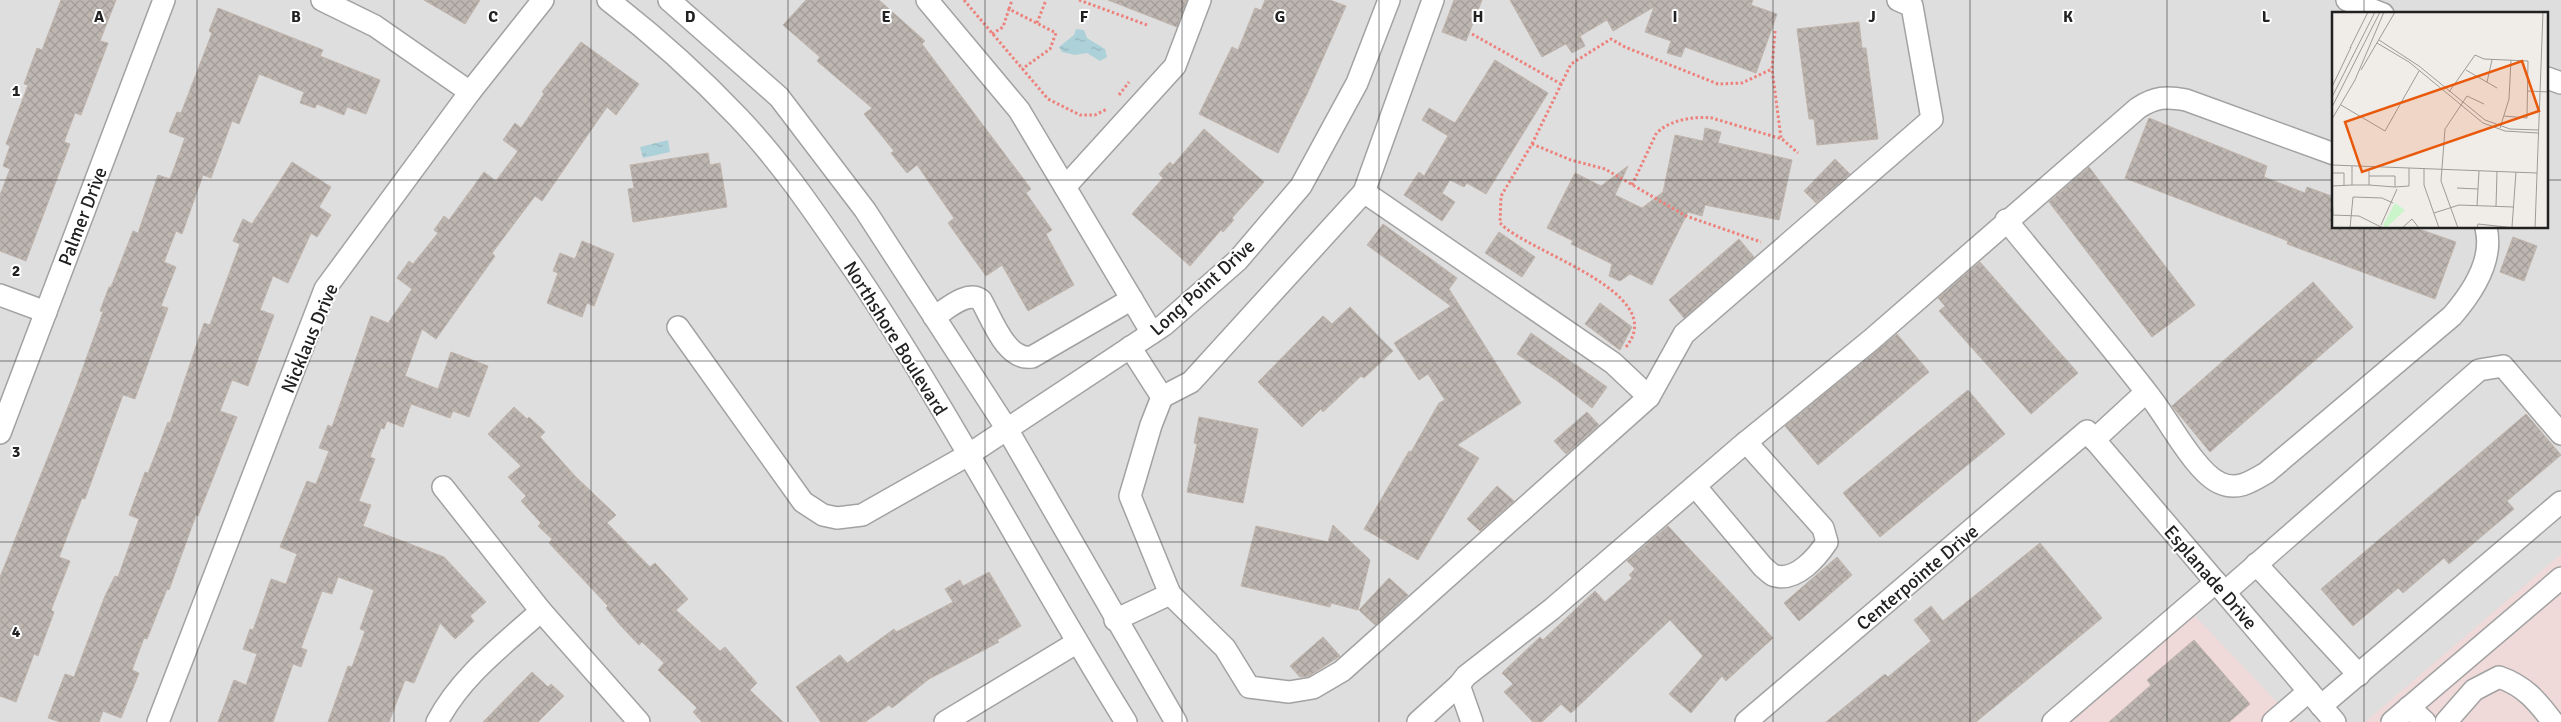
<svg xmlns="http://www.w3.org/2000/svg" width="2561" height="722" viewBox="0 0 2561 722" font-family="Signika,sans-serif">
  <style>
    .residential { fill: #dedede; fill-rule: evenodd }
    .commercial { fill: #efd9d9 }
    .water { fill: url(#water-ripples) }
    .building { fill: url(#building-cross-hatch); stroke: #c0b4ac }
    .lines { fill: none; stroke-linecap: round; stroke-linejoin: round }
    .minor-casing { stroke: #a2a2a2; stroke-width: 24 }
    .path { stroke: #ed827c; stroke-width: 3; stroke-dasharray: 2.5 2.5; stroke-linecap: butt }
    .minor { stroke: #fff; stroke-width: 21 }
    .grid { fill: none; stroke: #212121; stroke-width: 1; stroke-opacity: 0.55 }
    .labels { text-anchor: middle; stroke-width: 4; stroke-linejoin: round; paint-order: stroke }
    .street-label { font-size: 19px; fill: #212121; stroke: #fff }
    .inset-road { fill: none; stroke: #9d9b98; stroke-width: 1 }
    .view { fill: #e8590c; fill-opacity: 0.15; stroke: #e8590c; stroke-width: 2.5 }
    .inset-edge { fill: none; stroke: #212121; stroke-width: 2.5 }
    .grid-label { font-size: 16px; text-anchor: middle; font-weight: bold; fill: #212121; stroke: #fff; stroke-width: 4; stroke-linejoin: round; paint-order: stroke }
  </style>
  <defs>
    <pattern id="water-ripples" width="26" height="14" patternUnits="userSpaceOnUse" patternTransform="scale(1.25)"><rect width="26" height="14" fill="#add1d9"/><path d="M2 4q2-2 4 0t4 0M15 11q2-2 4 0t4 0" fill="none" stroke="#95b3ba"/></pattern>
    <pattern id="building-cross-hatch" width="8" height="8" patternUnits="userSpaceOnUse" patternTransform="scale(1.25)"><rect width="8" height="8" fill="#bdb6b1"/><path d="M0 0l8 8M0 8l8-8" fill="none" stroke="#a29c98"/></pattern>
  </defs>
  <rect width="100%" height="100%" fill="#f0ede8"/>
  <path class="residential" d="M0,0h2561v722h-2561zM2334,14h213v214h-213z"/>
  <g class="commercial">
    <path d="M2561,554v168h-196z"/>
    <path d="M2195,616l101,106h-243z"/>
  </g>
  <g class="water">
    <path d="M1076,29l8,1 3,8 18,11 2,8 -7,4 -13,-8 -12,2 -13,-3 -3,-5 15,-12z"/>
    <path d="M668,140l2,12 -27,6 -3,-11z"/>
  </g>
  <g class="building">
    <path d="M61,0h55l-16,41 8,2 -27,72 -6,-2 -11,29 6,2 -44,117 -26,-10v-56l10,-26 -7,-3 7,-20 -4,-2 22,-59 -4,-1 13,-36 5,2z"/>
    <path d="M424,0h56l-15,24z"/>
    <path d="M806,0h73l46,41 -3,3 109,145 -5,4 26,37 -6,4 28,51 -46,26 -26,-46 -16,11 -38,-53 6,-5 -37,-53 -10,8 -16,-20 3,-2 -30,-37 8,-6 -55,-47 3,-4 -37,-32z"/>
    <path d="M1108,0h79l-10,27z"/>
    <path d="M1265,0h65l16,6 -38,86 -30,61 -79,-39 33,-67 6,3 17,-42 6,2z"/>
    <path d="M1454,0h28l-16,41 -24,-9z"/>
    <path d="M1510,0h243l-2,5 26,9 -21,59 -71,-26 -4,10 -14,-4 4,-12 -26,-9 9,-25 -41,24 -6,-11 -27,16 5,10 -13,7 -6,-9 -24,13z"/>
    <path d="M218,8l105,42 -3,6 60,24 -14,34 -19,-7 -3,8 -27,-11 -2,4 -15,-5 4,-11 -45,-18 -20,50 -7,-3 -21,57 -8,-3 -21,59 -6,-3 -12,31 12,5 -15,39 7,2 -33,91 -12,-4 -38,104 -3,-1 -23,59 11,4 -19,49 3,2 -16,44 -4,-2 -18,48 -16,-6v-119l76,-190 27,-75 -3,-1 9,-24h2l22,-56 5,2 20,-58 12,4 15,-41 -16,-6 8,-20 4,1 31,-80 -3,-2z"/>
    <path d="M1859,22l3,26h4l12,91 -61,6 -3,-26h-5l-12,-90z"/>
    <path d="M581,42l58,42 -23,31 -9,-8 -65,94 -7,-5 -43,57 3,3 -59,83 -14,-10 -17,47 33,13 13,-37 37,14 -19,51 -16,-6 -3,7 -39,-14 -8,23 -16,-6 -3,8 -3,-1 -11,29 5,2 -16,42 12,4 -8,21 81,31 42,45 -16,14 4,5 -19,18 -15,-16 -26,60 -9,-3 -16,42h-61l20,-56 4,1 13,-36 -5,-2 14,-39 -36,-13 -6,17 -10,-3 -21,57 6,2 -6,17 -8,-3 -20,58h-55l16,-42 12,5 11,-31 -14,-5 7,-20 3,1 18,-51 15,5 11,-30 -17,-7 27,-66 9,3 13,-33 -10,-3 9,-23 4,2 39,-111 17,7 24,-34 -15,-11 12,-17 4,3 25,-31 -4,-3 10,-14 5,4 35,-48 12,9 22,-30 -15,-11 12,-17 6,5 23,-34 -2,-2z"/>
    <path d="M1495,60l53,33 -62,101 -19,-11 -3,4 -14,-7 -8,13 13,9 -13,19 -38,-26 15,-23 5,4 24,-40 -26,-16 7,-12 26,15z"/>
    <path d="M2149,118l118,48 -3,11 41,16 2,-6 27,10v31h82l40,14 -21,57 -148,-55 1,-3 -163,-63z"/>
    <path d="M1705,128l16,4 -3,11 74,17 -13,60 -74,-15 -3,11 -14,-4 -36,73 -22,-11 -10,7 -11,-5 3,-12 -41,-20 2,-3 -26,-13 28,-55 26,13 27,-20 -13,29 27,13 21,-16 12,-57 28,6z"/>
    <path d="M1204,129l60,53 -32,36 2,2 -11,12 -2,-2 -31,36 -58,-52 31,-36 -4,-4 11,-12 3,3z"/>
    <path d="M708,153l2,12 10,-2 7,44 -94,15 -5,-33 6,-1 -4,-23z"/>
    <path d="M1835,159l15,15 -34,29 -12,-12z"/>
    <path d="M292,162l39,25 -12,20 12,8 -14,22 -6,-4 -23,50 -15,-7 -13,34 14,5 -26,71 -16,-6 -12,31 17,6 -39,99 -2,-1 -27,75 -2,-1 -20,50 -3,-1 -12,32 7,3 -18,45 -18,-7 -4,11h-39l-12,-4 17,-44 9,3 31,-81 10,-20 3,1 21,-58 -10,-4 16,-43 3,1 20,-51 2,1 34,-100 6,2 30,-81 -7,-3 10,-22 9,5z"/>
    <path d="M2089,167l106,138 -43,32 -103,-135z"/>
    <path d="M1383,224l74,54 -8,11 72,114 -64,42 22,13 -61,102 -54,-31 45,-78 2,1 28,-49 6,-3 -17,-26 -9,6 -25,-37 57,-37 -84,-61z"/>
    <path d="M1499,232l36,25 -13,20 -37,-24z"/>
    <path d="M2513,237l24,9 -13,35 -24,-9z"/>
    <path d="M1739,239l15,18 -70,61 -15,-18z"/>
    <path d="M582,241l32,13 -20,52 -7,-3 -5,14 -35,-14 11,-30 -5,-2 7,-18 15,6z"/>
    <path d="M1980,262l98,111 -47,41 -92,-103 6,-5 -7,-8z"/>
    <path d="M2313,282l40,45 -143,125 -38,-46z"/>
    <path d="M1600,303l32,24 -12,23 -35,-26z"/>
    <path d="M1350,307l43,44 -29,27 -3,-2 -38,36 -2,-3 -19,18 -44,-45 65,-66 9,8z"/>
    <path d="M1531,333l76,54 -15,21 -36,-28 -39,-26z"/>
    <path d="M1897,334l32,38 -111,93 -33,-39z"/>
    <path d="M1968,390l37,44 -125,103 -37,-44z"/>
    <path d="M514,407l13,12 2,-2 16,15 -5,5 35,39 41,39 -9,8 43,44 5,-4 33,36 -12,11 44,41 5,-4 32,36 -7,7 33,32h-81l-9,-10 4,-4 -39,-38 6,-7 -22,-21 -3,3 -19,-20 -14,-17 2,-2 -59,-63 3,-4 -14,-13 3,-3 -20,-22 5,-5 -18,-19 13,-11 -33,-32z"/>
    <path d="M1587,412l12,13 -33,29 -12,-13z"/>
    <path d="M2526,414l35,41 -54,46 7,8 -65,55 -5,-6 -41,35 -5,-5 -45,38 -32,-37z"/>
    <path d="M1199,417l59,12 -15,74 -56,-11 10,-48 -3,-1z"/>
    <path d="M1497,486l17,15 -34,30 -13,-12z"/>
    <path d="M1333,525l37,35 -12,50 -27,-7 -1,4 -89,-21 15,-60 72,16z"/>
    <path d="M1668,526l105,112 -47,43 -4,-5 -31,37 -22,-19 34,-38 -33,-36 -99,93 -10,-9 -19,18h-9l-29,-30 9,-8 -11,-11 38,-36 3,3 52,-49 10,11 27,-24 -3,-3 6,-6 -8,-8z"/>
    <path d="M2040,543l62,75 -126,104h-150l59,-48 3,3 43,-36 -17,-21 17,-14 12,15z"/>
    <path d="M1837,557l15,18 -53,46 -15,-18z"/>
    <path d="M989,572l32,54 -24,14 2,2 -70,37 -37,29 -3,-3 -24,17h-44l-25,-35 44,-32 7,8 47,-34 2,3 57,-30 -8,-13 15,-9 3,6z"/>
    <path d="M1389,578l19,17 -33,30 -16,-15z"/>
    <path d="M1323,637l17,19 -31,20 -9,1 -10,-11z"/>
    <path d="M2194,640l56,64 -21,18h-120l42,-37 -4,-5z"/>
    <path d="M532,672l16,15 3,-3 13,12 -26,26h-55z"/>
  </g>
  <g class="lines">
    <defs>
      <g id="minor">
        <path d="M322,0l53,26 95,66"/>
        <path d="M608,0c47,36 90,75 130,117 45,47 81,102 117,154 98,146 178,302 271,451"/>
        <path d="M669,0l110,97 86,113 142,219 169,293"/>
        <path d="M927,0l92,110 133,223"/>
        <path d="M2347,0l36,14"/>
        <path d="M2547,78l14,5"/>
        <path d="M1065,187l110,-121 25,-66"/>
        <path d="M1364,192l69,-192"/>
        <path d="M2006,220c48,59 98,117 145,178 17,21 45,75 69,85 17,8 31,-1 46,-10l186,-157c20,-23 42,-56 34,-88"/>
        <path d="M0,295l46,17"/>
        <path d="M934,317c13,-8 33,-27 47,-17 11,19 25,61 51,57l100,-58"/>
        <path d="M678,327l125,175 20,13 14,3 25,-3 106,-60 196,-130 74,-65 63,-74 56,-103 32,-83"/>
        <path d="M1162,397l29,-15 173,-190 249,171 36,34 -307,274 -29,17 -24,4 -40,-5 -24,-39 -55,-54"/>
        <path d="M1649,397l35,-63 248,-215 -20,-113 -14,-6"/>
        <path d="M0,433l164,-433"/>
        <path d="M2094,440l52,-48"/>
        <path d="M1695,486l68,81c4,3 9,9 13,9 21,5 41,-19 51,-34l-4,-14 -77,-86"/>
        <path d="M443,487l98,124 98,111"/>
        <path d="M2256,564l103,111"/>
        <path d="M2225,592l254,-222 24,-4 58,68"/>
        <path d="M1115,620l55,-26 -40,-98 21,-71 11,-28 -32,-50"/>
        <path d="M2321,706l240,-204"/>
        <path d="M2409,707l16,15"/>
        <path d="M158,722l167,-433 145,-197 73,-92"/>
        <path d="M437,722c24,-46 66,-77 104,-111"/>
        <path d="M945,722l131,-79"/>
        <path d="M1418,722l41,-37"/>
        <path d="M1472,722l-13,-37 7,-9 86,-67 187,-161 132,-108 267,-232c17,-11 28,-12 48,-8l148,54"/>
        <path d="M1746,722l341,-291 248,291"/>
        <path d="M2053,722l163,-140"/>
        <path d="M2273,722l36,-31"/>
        <path d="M2392,722l169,-144"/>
        <path d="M2446,722l28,-32 25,-13c26,9 38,24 54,45"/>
      </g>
    </defs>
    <use href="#minor" class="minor-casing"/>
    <g class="path">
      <path d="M964,0l84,99 32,16h15l12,-6"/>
      <path d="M1079,0l68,25"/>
      <path d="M1009,9l3,-9"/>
      <path d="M1037,23l9,-23"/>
      <path d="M1775,31l-3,38 9,69"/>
      <path d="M992,34l11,-7 6,-18 47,24 -6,16 -28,20"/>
      <path d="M1472,34l89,50"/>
      <path d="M1119,95l10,-13"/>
      <path d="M1532,144l39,-80 40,-25 14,8 93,37 24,-1 30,-14"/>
      <path d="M1632,185l24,-51c12,-14 38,-18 56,-16l70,21 16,14"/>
      <path d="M1626,347c45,-55 -100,-95 -126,-124l1,-27 31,-52 39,16 34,9 81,47 75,26"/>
    </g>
    <use href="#minor" class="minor"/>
  </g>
  <path class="grid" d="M197,0v722M394,0v722M591,0v722M788,0v722M985,0v722M1182,0v722M1379,0v722M1576,0v722M1773,0v722M1970,0v722M2167,0v722M2364,0v14M0,180h2334M2547,180h14M2364,228v494M0,361h2561M0,542h2561"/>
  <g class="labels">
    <g class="street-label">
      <text transform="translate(82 216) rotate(-69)" y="7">Palmer Drive</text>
      <text transform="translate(1202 287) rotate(-42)" y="7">Long Point Drive</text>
      <text transform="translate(309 338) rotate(-67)" y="7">Nicklaus Drive</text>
      <text transform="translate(896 338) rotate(58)" y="7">Northshore Boulevard</text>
      <text transform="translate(1917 577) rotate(-40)" y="7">Centerpointe Drive</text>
      <text transform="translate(2211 577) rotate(49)" y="7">Esplanade Drive</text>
    </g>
  </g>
  <g transform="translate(2332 12)">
    <rect width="216" height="216" fill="#f0ede8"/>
    <path d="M63,191l10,7 -19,18 -3,-3z" fill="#caf5cb"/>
    <path class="inset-road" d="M47,28l40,26 66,54 25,9 28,1M45,31l32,19 74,61 22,8 33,2M18,36l18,-36M29,58l34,-58M134,58l31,18M23,68l29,-68M155,70l5,-22M0,75l19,-40M196,79l21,1M117,80l26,-37 9,4 44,2 -1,57 -23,-2M0,85l43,-85M9,93l44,26 34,-60M0,95l48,-95M0,107l23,-39M168,116l9,-29 2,-39M0,153l205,8M20,154v19h17v-14M92,156v17l15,43M0,161h12v13M37,164h26v11l14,-1v-18M37,173l26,2M0,174l20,-1M125,176l21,1M0,185l1,17M145,194l2,-35M164,194l1,-34M102,201l25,-8 55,2M0,203l27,1 24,12M49,213l16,-36M180,215l4,-55M18,216l3,-31 29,1 11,5M70,216l10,-9 7,9M126,216l-17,-47 4,-52 22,-33 17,8M145,216l1,-4 37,4M203,216l8,-216"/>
    <path class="view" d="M190,49l17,50 -177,61 -17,-50z"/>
    <rect width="216" height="216" class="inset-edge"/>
  </g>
  <g class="grid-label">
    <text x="99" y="22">A</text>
    <text x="296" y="22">B</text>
    <text x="493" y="22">C</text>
    <text x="690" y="22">D</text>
    <text x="886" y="22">E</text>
    <text x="1084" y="22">F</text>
    <text x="1280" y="22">G</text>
    <text x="1478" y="22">H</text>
    <text x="1675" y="22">I</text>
    <text x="1872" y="22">J</text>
    <text x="2068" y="22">K</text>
    <text x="2266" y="22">L</text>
    <text x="16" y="96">1</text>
    <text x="16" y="276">2</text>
    <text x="16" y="457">3</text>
    <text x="16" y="637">4</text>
  </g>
</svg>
